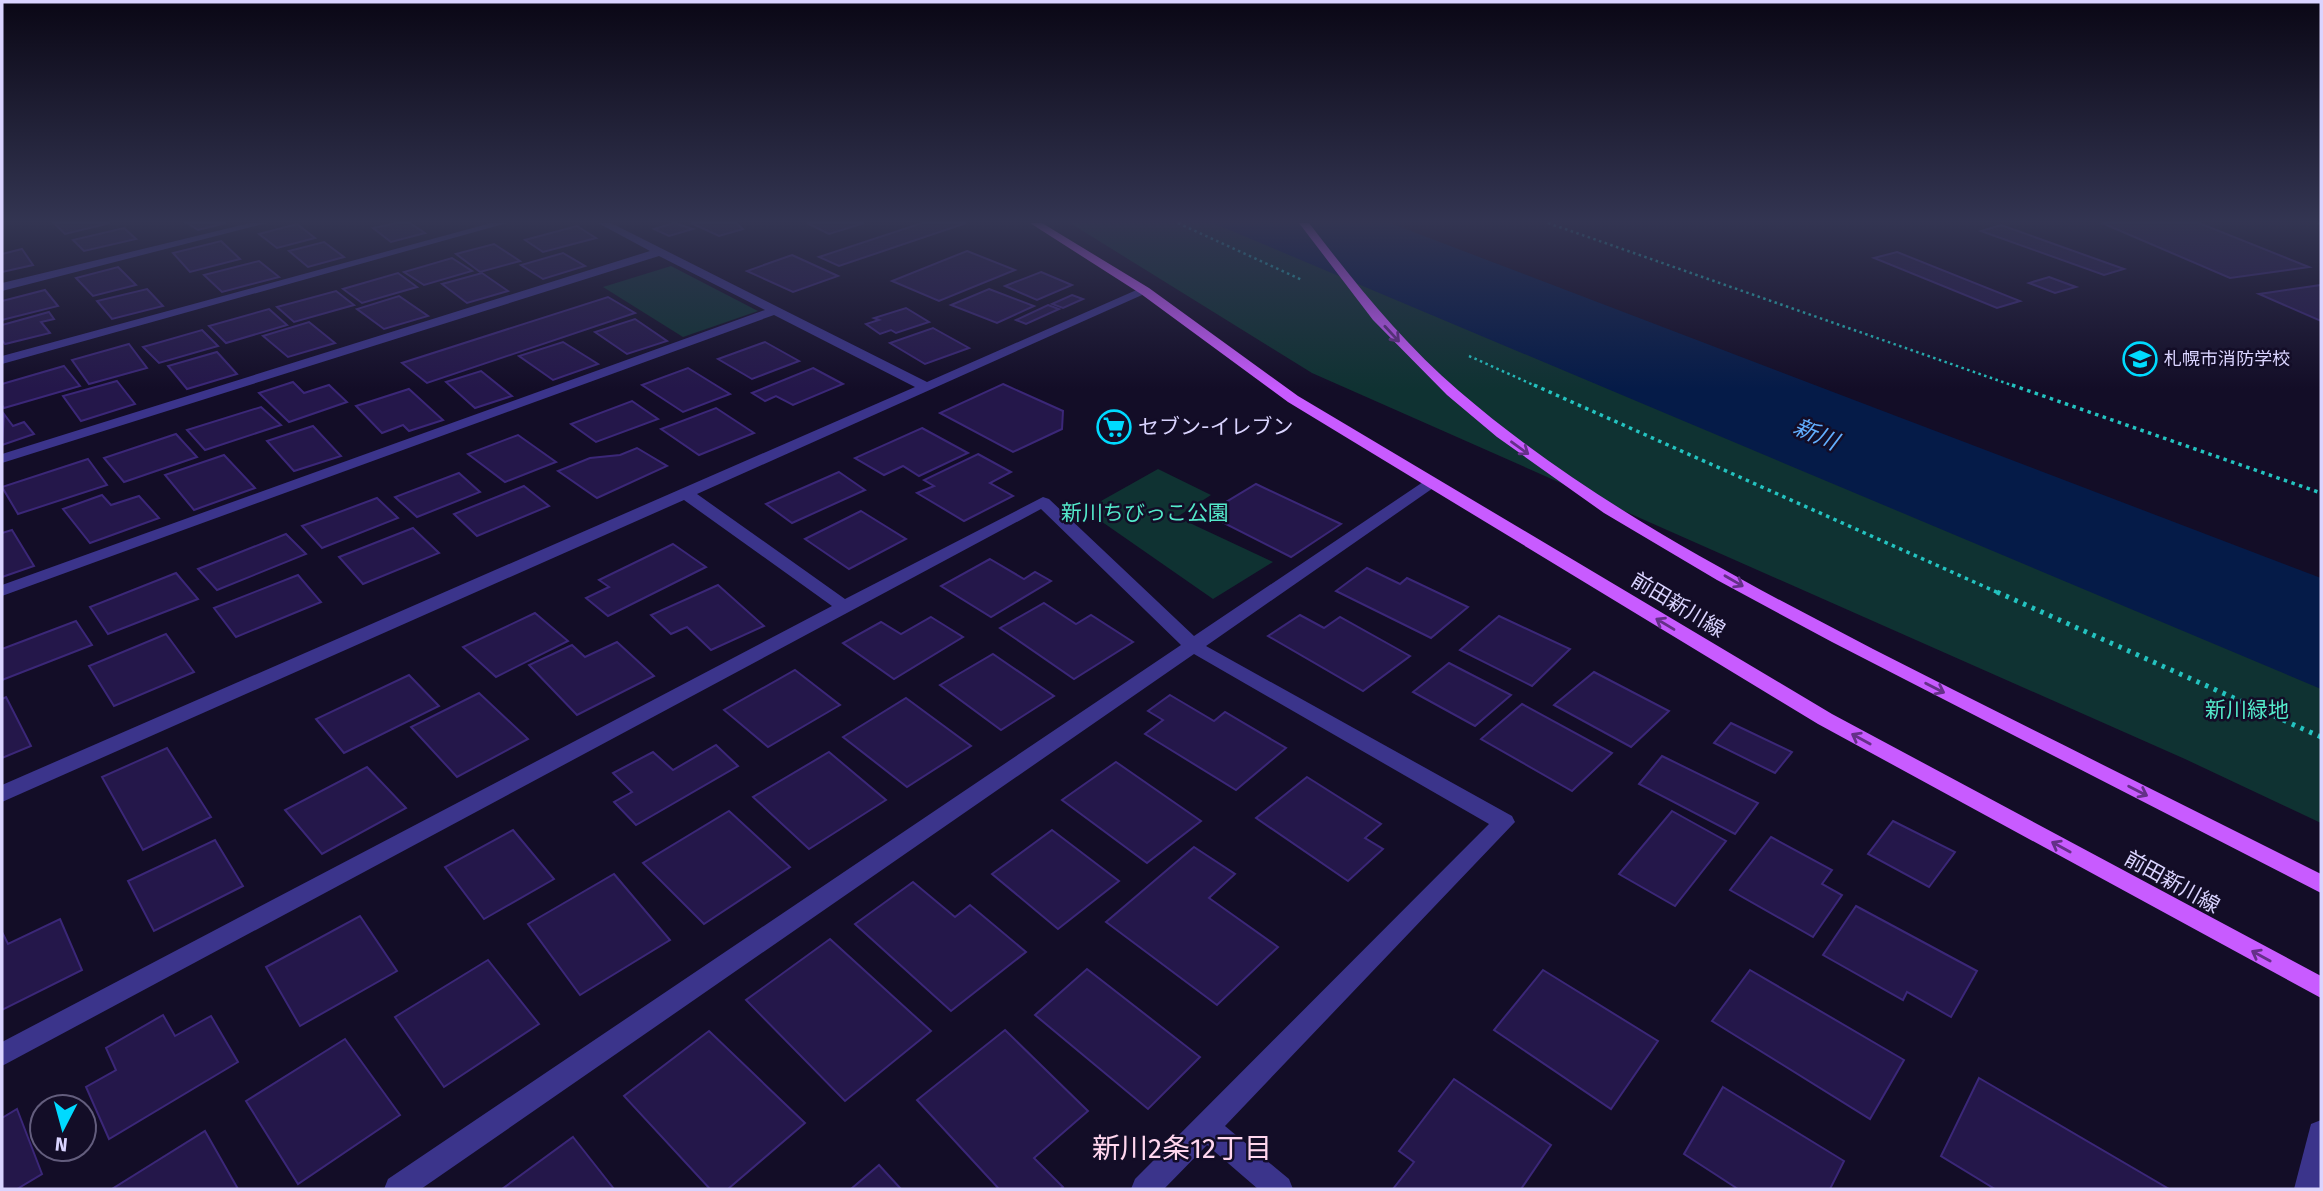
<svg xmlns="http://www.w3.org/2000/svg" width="2323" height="1191" viewBox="0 0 2323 1191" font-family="'Fira Sans','Noto Sans JP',sans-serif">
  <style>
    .green { fill: #0f3232 }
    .water { fill: #051b48 }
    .building { fill: #24174a; stroke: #3b2778; stroke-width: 2 }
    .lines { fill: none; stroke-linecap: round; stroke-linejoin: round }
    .path-far2 { stroke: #24c3c0; stroke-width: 2.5; stroke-dasharray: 2.5 3.5; stroke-linecap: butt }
    .path-far1 { stroke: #24c3c0; stroke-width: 3.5; stroke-dasharray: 3.5 4.5; stroke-linecap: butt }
    .path { stroke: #24c3c0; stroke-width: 5; stroke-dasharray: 3.5 6; stroke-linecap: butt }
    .minor { fill: #3b348b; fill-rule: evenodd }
    .primary { fill: #c85bff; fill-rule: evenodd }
    .oneway { stroke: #643088 }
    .labels { text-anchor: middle; stroke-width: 5; stroke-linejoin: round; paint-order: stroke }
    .far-poi-label { font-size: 18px; fill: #dad4ff; stroke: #130d27; text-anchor: start }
    .poi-label { font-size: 21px; fill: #dad4ff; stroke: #130d27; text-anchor: start }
    .park-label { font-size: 21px; fill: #54eacb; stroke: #130d27 }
    .street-label { font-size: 21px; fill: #dad4ff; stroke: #130d27 }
    .water-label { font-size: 23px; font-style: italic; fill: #62afff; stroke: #130d27 }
    .near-neighbourhood-label { font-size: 28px; fill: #ffd6ee; stroke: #130d27 }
  </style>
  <rect width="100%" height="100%" fill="#130d27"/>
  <g class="green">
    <path d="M1070,223h187l1064,442v158l-136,-64 -873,-386z"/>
    <path d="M671,266l87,45 -75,26 -80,-50z"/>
    <path d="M1158,469l53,26 -34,22 96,45 -60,37 -128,-89z"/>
  </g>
  <path class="water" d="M1213,223h177l931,355v111z"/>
  <g class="building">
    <path d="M54,223h56l-45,11z"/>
    <path d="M187,223h39l-28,7z"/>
    <path d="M397,223h13l15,10 -34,9 -18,-14z"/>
    <path d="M674,223l19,6 -24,7 -15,-7z"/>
    <path d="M691,223h45l7,6 -24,7z"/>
    <path d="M807,223h57l-35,11z"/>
    <path d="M922,223h44l-127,43 -20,-9z"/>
    <path d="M2102,223h97l110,44 -79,11z"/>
    <path d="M297,224l18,14 -38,10 -18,-14z"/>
    <path d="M2001,225l123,44 -20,6 -123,-44z"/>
    <path d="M577,226l19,12 -53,14 -18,-12z"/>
    <path d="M124,228l12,11 -52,12 -11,-11z"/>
    <path d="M221,241l19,18 -50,13 -17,-19z"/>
    <path d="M324,242l20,15 -36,10 -19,-16z"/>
    <path d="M494,244l26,17 -40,11 -24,-18z"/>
    <path d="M22,249l11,16 -31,7v-18z"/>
    <path d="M967,251l48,19 -76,31 -47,-20z"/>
    <path d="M1897,252l123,49 -23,7 -123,-50z"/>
    <path d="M563,253l22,13 -42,13 -22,-14z"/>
    <path d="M792,255l46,21 -45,16 -46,-21z"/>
    <path d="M452,258l20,13 -48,14 -20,-13z"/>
    <path d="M259,261l20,16 -57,15 -18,-17z"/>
    <path d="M118,267l18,18 -43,11 -17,-18z"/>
    <path d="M1041,272l31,13 -35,15 -32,-14z"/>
    <path d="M398,273l19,14 -55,16 -19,-14z"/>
    <path d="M482,273l26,18 -41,12 -25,-19z"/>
    <path d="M2049,277l27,10 -21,6 -26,-10z"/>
    <path d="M2321,285v36l-62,-27z"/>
    <path d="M147,289l16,17 -51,13 -15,-18z"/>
    <path d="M989,289l45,17 -37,17 -46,-18z"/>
    <path d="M45,290l13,16 -56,14v-19z"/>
    <path d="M336,291l18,14 -60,17 -17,-15z"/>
    <path d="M1072,295l11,4 -20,9 -11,-4z"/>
    <path d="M399,296l29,20 -44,13 -27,-20z"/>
    <path d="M608,297l27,16 -208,70 -25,-20z"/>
    <path d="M1048,305l11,4 -33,15 -10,-4z"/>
    <path d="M906,308l23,14 -33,11 -5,-3 -11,4 -14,-10 13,-4 -5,-2z"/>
    <path d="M269,309l18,16 -61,18 -17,-17z"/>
    <path d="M49,312l5,7 -13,3 9,11 -45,11 -3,-4v-15z"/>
    <path d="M635,319l32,22 -40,13 -32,-22z"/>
    <path d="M309,322l26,21 -47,14 -25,-21z"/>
    <path d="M933,328l36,20 -44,16 -35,-21z"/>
    <path d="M202,330l16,16 -59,17 -16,-16z"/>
    <path d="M563,342l35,22 -45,16 -34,-24z"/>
    <path d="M765,342l34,19 -47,18 -34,-20z"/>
    <path d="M129,344l18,24 -58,16 -17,-24z"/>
    <path d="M217,352l20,22 -50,15 -19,-23z"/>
    <path d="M64,366l16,20 -76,22 -2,-3v-21z"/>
    <path d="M688,368l42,26 -47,18 -41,-27z"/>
    <path d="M813,368l30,16 -50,21 -17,-9 -11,5 -13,-8z"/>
    <path d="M481,371l31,25 -37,12 -29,-26z"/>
    <path d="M117,381l18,23 -54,17 -18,-25z"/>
    <path d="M293,382l11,11 25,-8 18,17 -58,20 -30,-29z"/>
    <path d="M1003,384l60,27 -1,18 -49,23 -73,-39z"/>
    <path d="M409,389l34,31 -34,11 -6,-6 -21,8 -26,-27z"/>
    <path d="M632,401l26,18 -62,23 -25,-18z"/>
    <path d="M261,407l20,18 -76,25 -18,-20z"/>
    <path d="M716,408l38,25 -55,22 -38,-26z"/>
    <path d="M4,414l9,12 11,-4 10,12 -32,11z"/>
    <path d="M313,426l28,30 -47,15 -27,-30z"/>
    <path d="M922,428l46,25 -49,23 -16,-10 -19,9 -29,-17z"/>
    <path d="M176,434l21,23 -73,25 -20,-24z"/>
    <path d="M518,435l38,27 -51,20 -37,-28z"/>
    <path d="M637,448l30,18 -70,32 -39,-27 32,-13 30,-3z"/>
    <path d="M978,454l33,18 -21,11 23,13 -49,25 -47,-28 17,-7 -10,-6z"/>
    <path d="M224,455l31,33 -61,22 -29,-35z"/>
    <path d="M88,459l19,26 -89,29 -16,-27z"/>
    <path d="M839,472l26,18 -73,33 -26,-19z"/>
    <path d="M459,473l21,19 -63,25 -22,-20z"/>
    <path d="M1256,484l85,40 -50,33 -85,-43z"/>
    <path d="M524,486l25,20 -72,30 -23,-22z"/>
    <path d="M102,495l9,10 28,-9 20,22 -69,25 -27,-34z"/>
    <path d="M377,498l21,20 -76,30 -20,-22z"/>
    <path d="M861,511l45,28 -57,30 -44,-30z"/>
    <path d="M413,528l26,25 -76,31 -24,-27z"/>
    <path d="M12,530l22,36 -32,11v-44z"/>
    <path d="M286,534l20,20 -89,36 -19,-21z"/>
    <path d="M673,544l33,23 -98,49 -22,-18 23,-11 -10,-7z"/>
    <path d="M990,559l34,20 11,-7 16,9 -60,36 -50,-31z"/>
    <path d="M1367,568l33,16 7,-6 61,29 -37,31 -95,-47z"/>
    <path d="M176,573l22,26 -90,35 -18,-27z"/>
    <path d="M298,575l23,27 -85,35 -22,-29z"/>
    <path d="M718,585l46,41 -53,24 -24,-23 -16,7 -20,-19z"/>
    <path d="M1044,603l32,21 15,-9 42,27 -59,37 -74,-51z"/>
    <path d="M535,613l33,28 -72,36 -33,-30z"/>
    <path d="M1300,615l24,13 16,-11 70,39 -47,35 -95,-55z"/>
    <path d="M1499,616l71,33 -38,37 -72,-36z"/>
    <path d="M931,617l32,20 -69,42 -51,-36 38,-21 20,12z"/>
    <path d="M76,621l16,24 -90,35v-31z"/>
    <path d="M166,634l28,38 -80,34 -25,-40z"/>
    <path d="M617,642l37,34 -77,39 -48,-50 43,-20 13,12z"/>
    <path d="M993,654l61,42 -53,34 -61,-45z"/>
    <path d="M1449,663l62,32 -36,31 -62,-34z"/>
    <path d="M795,670l45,35 -72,42 -44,-37z"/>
    <path d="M1594,672l75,39 -38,36 -77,-42z"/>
    <path d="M409,675l30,31 -95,47 -28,-34z"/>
    <path d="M479,693l49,46 -71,38 -46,-50z"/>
    <path d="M1170,695l44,26 11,-9 61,36 -50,42 -91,-56 18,-14 -15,-9z"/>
    <path d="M6,697l25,49 -29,12v-59z"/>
    <path d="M906,698l65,48 -64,41 -64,-50z"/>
    <path d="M1522,704l90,49 -40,38 -91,-52z"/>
    <path d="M1731,723l61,29 -17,21 -61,-30z"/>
    <path d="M716,745l22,21 -102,59 -22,-23 18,-10 -19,-19 40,-21 20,18z"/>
    <path d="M167,748l44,69 -68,33 -41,-73z"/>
    <path d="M829,752l57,48 -77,49 -56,-52z"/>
    <path d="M1662,756l96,47 -23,31 -96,-50z"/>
    <path d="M1116,762l85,59 -54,42 -85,-63z"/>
    <path d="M367,767l39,41 -84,46 -37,-44z"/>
    <path d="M1307,777l74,47 -16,14 18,11 -35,32 -92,-63z"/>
    <path d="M729,811l61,56 -86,57 -61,-61z"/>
    <path d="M1672,811l54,30 -51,65 -56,-32z"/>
    <path d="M1893,821l62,31 -26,35 -61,-33z"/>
    <path d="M513,830l41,49 -70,40 -39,-52z"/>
    <path d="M1052,830l67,51 -61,48 -66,-55z"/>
    <path d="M1771,837l61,33 -10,14 20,11 -29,42 -83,-47z"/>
    <path d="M215,840l28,46 -89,45 -26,-50z"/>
    <path d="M1194,847l41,27 -26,24 69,49 -61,58 -111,-83z"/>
    <path d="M614,874l56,66 -90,55 -52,-71z"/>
    <path d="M913,882l42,35 15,-12 56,47 -75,59 -96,-87z"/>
    <path d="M1856,906l121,65 -26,46 -44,-25 -4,8 -80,-45z"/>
    <path d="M360,916l37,55 -97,55 -34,-59z"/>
    <path d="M60,919l22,51 -80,40v-78l6,12z"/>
    <path d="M830,939l101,92 -86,70 -99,-101z"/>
    <path d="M488,960l51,64 -95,63 -49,-70z"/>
    <path d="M1087,969l113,88 -52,52 -113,-94z"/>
    <path d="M1543,970l115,71 -47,68 -117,-79z"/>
    <path d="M1750,970l154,90 -34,59 -158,-98z"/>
    <path d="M163,1015l12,21 36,-20 27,46 -129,77 -23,-52 30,-17 -10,-22z"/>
    <path d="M1005,1030l83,81 -54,47 29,29 -3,2h-61l-82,-89z"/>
    <path d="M709,1031l96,92 -77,66h-18l-86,-93z"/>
    <path d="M345,1039l55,76 -102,69 -52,-83z"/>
    <path d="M1979,1078l190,111h-174l-54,-33z"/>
    <path d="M1454,1079l97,66 -30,44h-128l21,-27 -15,-11z"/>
    <path d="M1723,1087l121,74 -14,28h-92l-54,-35z"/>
    <path d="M17,1109l25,65 -25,15h-15v-71z"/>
    <path d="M205,1131l33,58h-126z"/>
    <path d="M573,1137l41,52h-112z"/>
    <path d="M879,1165l22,24h-50z"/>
  </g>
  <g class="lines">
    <g class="path-far2">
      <path d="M1178,223l124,57"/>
      <path d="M1548,223l469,164"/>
      <path d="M2318,223l3,1"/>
      <path d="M1469,356l69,31"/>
    </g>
    <g class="path-far1">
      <path d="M1534,385l467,209"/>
      <path d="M2012,385l309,108"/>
    </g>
    <path class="path" d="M1997,592l324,145"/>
    <g class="minor">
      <path d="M250,223h17l-265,68v-8z"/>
      <path d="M491,223h16l-505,141v-8z"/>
      <path d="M598,223h13l316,159 214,-94 10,3 -454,203 148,105 198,-102 6,2 145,137 232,-156h10l3,3 -3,3 -230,160 306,170 3,6 -290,304 64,53 4,10h-35l-51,-44 -43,44h-33l4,-10 354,-355 -295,-170 -773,535h-37l4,-10 793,-534 -140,-136 -1039,557v-24l830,-436 -148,-106 -682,302v-17l913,-398 -141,-72 -772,281v-11l763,-275 -106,-54 -657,207v-9l648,-203z"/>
      <path d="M2321,1120v69h-27l17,-65z"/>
    </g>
    <g class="primary">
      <path d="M1030,223h12l107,65 149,108 534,318 489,262v22l-503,-274 -530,-322 -147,-108z"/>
      <path d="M1299,223h10c46,60 93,119 150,168 124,107 270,183 414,258 149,76 299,150 448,225v19l-489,-251 -115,-62 -113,-67 -107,-76 -50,-42 -74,-75z"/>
    </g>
  </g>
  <defs><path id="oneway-shaft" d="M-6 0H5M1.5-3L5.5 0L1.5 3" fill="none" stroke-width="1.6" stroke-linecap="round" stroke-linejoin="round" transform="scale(1.75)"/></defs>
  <g class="oneway">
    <use href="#oneway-shaft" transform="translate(1392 334) rotate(47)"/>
    <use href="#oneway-shaft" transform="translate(1520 448) rotate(36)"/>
    <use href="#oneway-shaft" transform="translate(1734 581) rotate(30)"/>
    <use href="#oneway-shaft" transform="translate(1665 624) rotate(-149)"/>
    <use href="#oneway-shaft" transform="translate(1935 688) rotate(27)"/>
    <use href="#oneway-shaft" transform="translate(1861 739) rotate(-151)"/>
    <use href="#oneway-shaft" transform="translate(2138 791) rotate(27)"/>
    <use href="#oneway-shaft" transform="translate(2061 847) rotate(-151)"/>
    <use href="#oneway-shaft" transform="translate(2261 956) rotate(-151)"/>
  </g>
  <linearGradient id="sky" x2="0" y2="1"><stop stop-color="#0a0715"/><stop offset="0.57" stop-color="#333552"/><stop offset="1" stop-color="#333552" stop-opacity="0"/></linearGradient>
  <rect width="2323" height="389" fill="url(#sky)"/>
  <defs>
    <symbol id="school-ring" viewBox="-11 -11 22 22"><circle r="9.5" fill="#130d27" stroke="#00daff" stroke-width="1.5"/><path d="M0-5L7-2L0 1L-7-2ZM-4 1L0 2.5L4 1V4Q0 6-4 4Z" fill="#00daff"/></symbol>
    <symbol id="supermarket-ring" viewBox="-11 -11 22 22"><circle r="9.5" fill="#130d27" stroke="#00daff" stroke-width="1.5"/><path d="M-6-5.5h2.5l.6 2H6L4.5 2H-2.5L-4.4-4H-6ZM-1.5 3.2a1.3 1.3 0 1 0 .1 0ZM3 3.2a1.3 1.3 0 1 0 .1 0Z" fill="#00daff"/></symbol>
  </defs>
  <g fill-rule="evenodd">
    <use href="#school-ring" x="2121" y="340" width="38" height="38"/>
    <use href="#supermarket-ring" x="1095" y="408" width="38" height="38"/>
  </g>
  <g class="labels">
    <g class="far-poi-label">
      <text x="2164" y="365">札幌市消防学校</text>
    </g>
    <g class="poi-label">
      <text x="1138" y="434">セブン-イレブン</text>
    </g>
    <g class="park-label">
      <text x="1145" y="520">新川ちびっこ公園</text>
      <text x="2247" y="717">新川緑地</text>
    </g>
    <g class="street-label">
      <text transform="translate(1678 605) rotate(31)" y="7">前田新川線</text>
      <text transform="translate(2172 882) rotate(29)" y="7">前田新川線</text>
    </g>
    <g class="water-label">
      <text transform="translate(1816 434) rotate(23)" y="8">新川</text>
    </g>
    <g class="near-neighbourhood-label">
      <text x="1182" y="1158">新川2条12丁目</text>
    </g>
  </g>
  <rect width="2323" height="1191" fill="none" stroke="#dad4ff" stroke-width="7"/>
  <g transform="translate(63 1128) rotate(186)"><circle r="33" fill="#130d27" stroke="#635d7d" stroke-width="2"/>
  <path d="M0-5L12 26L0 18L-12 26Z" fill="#00daff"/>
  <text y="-10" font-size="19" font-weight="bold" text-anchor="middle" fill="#dad4ff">N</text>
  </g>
</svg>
